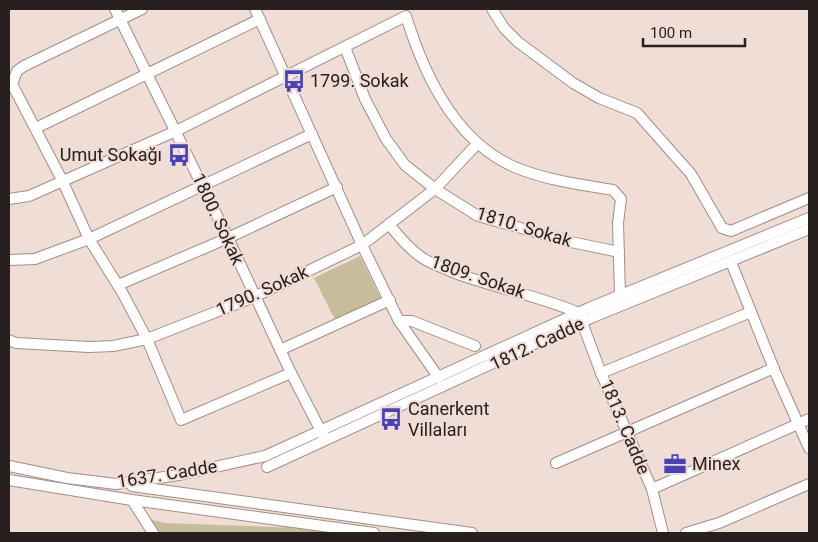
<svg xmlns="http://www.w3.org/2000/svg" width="818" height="542" viewBox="0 0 818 542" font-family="Roboto,sans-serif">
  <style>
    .green { fill: #c7bd9a }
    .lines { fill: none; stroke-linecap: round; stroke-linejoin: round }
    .minor-casing { stroke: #a08f88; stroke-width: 12 }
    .minor { stroke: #fff; stroke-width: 10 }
    .labels { text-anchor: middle; stroke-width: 4; stroke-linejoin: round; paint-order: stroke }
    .poi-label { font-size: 18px; fill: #27201e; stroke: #f0ddd6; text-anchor: start }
    .street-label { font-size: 18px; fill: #27201e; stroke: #f0ddd6 }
  </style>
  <rect width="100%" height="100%" fill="#f0ddd6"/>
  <g class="green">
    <path d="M360,256l21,43 -46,21 -21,-42z"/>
    <path d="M149,519l15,4 140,5 31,5h-176z"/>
  </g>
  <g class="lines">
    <defs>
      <g id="minor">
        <path d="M115,9l113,229 63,135 32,62"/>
        <path d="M142,9l-118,57 -7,5 -5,13 50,96 27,59 33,53 25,47 34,81 110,-47"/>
        <path d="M255,9l107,236 37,76 40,57"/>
        <path d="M492,9l12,19 14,14 55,41 26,15 38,15 54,61 31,54 9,3 78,-33"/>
        <path d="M345,47l20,52 21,40 19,26 30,24 43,27 93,26 48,10"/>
        <path d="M36,128l224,-109"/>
        <path d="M9,199l20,-3 147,-65 230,-115c18,59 50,127 111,152 29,12 65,17 96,22l8,9 -3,24 2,72"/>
        <path d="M389,224c10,13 19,24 32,33 10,7 23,11 34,16 41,15 84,23 124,40"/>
        <path d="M9,260l26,-1 54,-20 223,-105"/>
        <path d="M731,262l45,112 33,74"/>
        <path d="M118,285l110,-47 109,-51"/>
        <path d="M580,317l21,56 51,116 11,44"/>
        <path d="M399,321h13l63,25"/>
        <path d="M9,340l7,3 73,4 24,-1 34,-7 107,-42 108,-52 73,-56 42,-45"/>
        <path d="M280,350l110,-50"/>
        <path d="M601,373l150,-61"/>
        <path d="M556,463l218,-95"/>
        <path d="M9,466l58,12 49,6 63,-9 86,-19 324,-148 220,-90"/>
        <path d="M267,467l326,-150 216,-88"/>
        <path d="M9,480l123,20 242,33"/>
        <path d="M132,486l340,47"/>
        <path d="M652,489l157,-70"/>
        <path d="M132,500l21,33"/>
        <path d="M686,533l33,-10 90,-39"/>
      </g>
    </defs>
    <use href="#minor" class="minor-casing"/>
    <use href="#minor" class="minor"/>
  </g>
  <defs>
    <symbol id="bus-bare" viewBox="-9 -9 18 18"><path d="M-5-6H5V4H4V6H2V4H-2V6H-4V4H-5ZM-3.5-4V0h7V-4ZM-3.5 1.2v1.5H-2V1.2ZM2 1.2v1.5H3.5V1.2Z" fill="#4841b7" stroke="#f0ddd6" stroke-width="2.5" paint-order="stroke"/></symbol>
    <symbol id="office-bare" viewBox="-9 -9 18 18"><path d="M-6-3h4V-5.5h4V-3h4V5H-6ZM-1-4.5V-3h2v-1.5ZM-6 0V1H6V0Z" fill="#4841b7" stroke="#f0ddd6" stroke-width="2.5" paint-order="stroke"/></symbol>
  </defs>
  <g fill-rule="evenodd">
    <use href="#bus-bare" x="278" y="65" width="32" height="32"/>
    <use href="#bus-bare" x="163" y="139" width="32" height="32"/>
    <use href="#bus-bare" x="375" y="403" width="32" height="32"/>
    <use href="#office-bare" x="659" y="448" width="32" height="32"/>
  </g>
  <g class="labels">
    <g class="poi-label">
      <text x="310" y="87">1799. Sokak</text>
      <text x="162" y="161" text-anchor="end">Umut Sokağı</text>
      <text x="408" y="415">Canerkent<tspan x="408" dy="21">Villaları</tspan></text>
      <text x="692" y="470">Minex</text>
    </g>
    <g class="street-label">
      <text transform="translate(218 219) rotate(65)" y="6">1800. Sokak</text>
      <text transform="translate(524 227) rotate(17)" y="6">1810. Sokak</text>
      <text transform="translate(478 277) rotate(19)" y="6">1809. Sokak</text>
      <text transform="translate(262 291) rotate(-24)" y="6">1790. Sokak</text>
      <text transform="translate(537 344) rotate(-25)" y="6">1812. Cadde</text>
      <text transform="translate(625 427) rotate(67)" y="6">1813. Cadde</text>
      <text transform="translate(167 474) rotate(-9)" y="6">1637. Cadde</text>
    </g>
  </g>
  <rect width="818" height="542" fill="none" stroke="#27201e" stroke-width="20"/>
  <path d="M643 38v8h102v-8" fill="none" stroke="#27201e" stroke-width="2.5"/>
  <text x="650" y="38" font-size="15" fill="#27201e" stroke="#f0ddd6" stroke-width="4" paint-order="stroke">100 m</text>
</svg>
